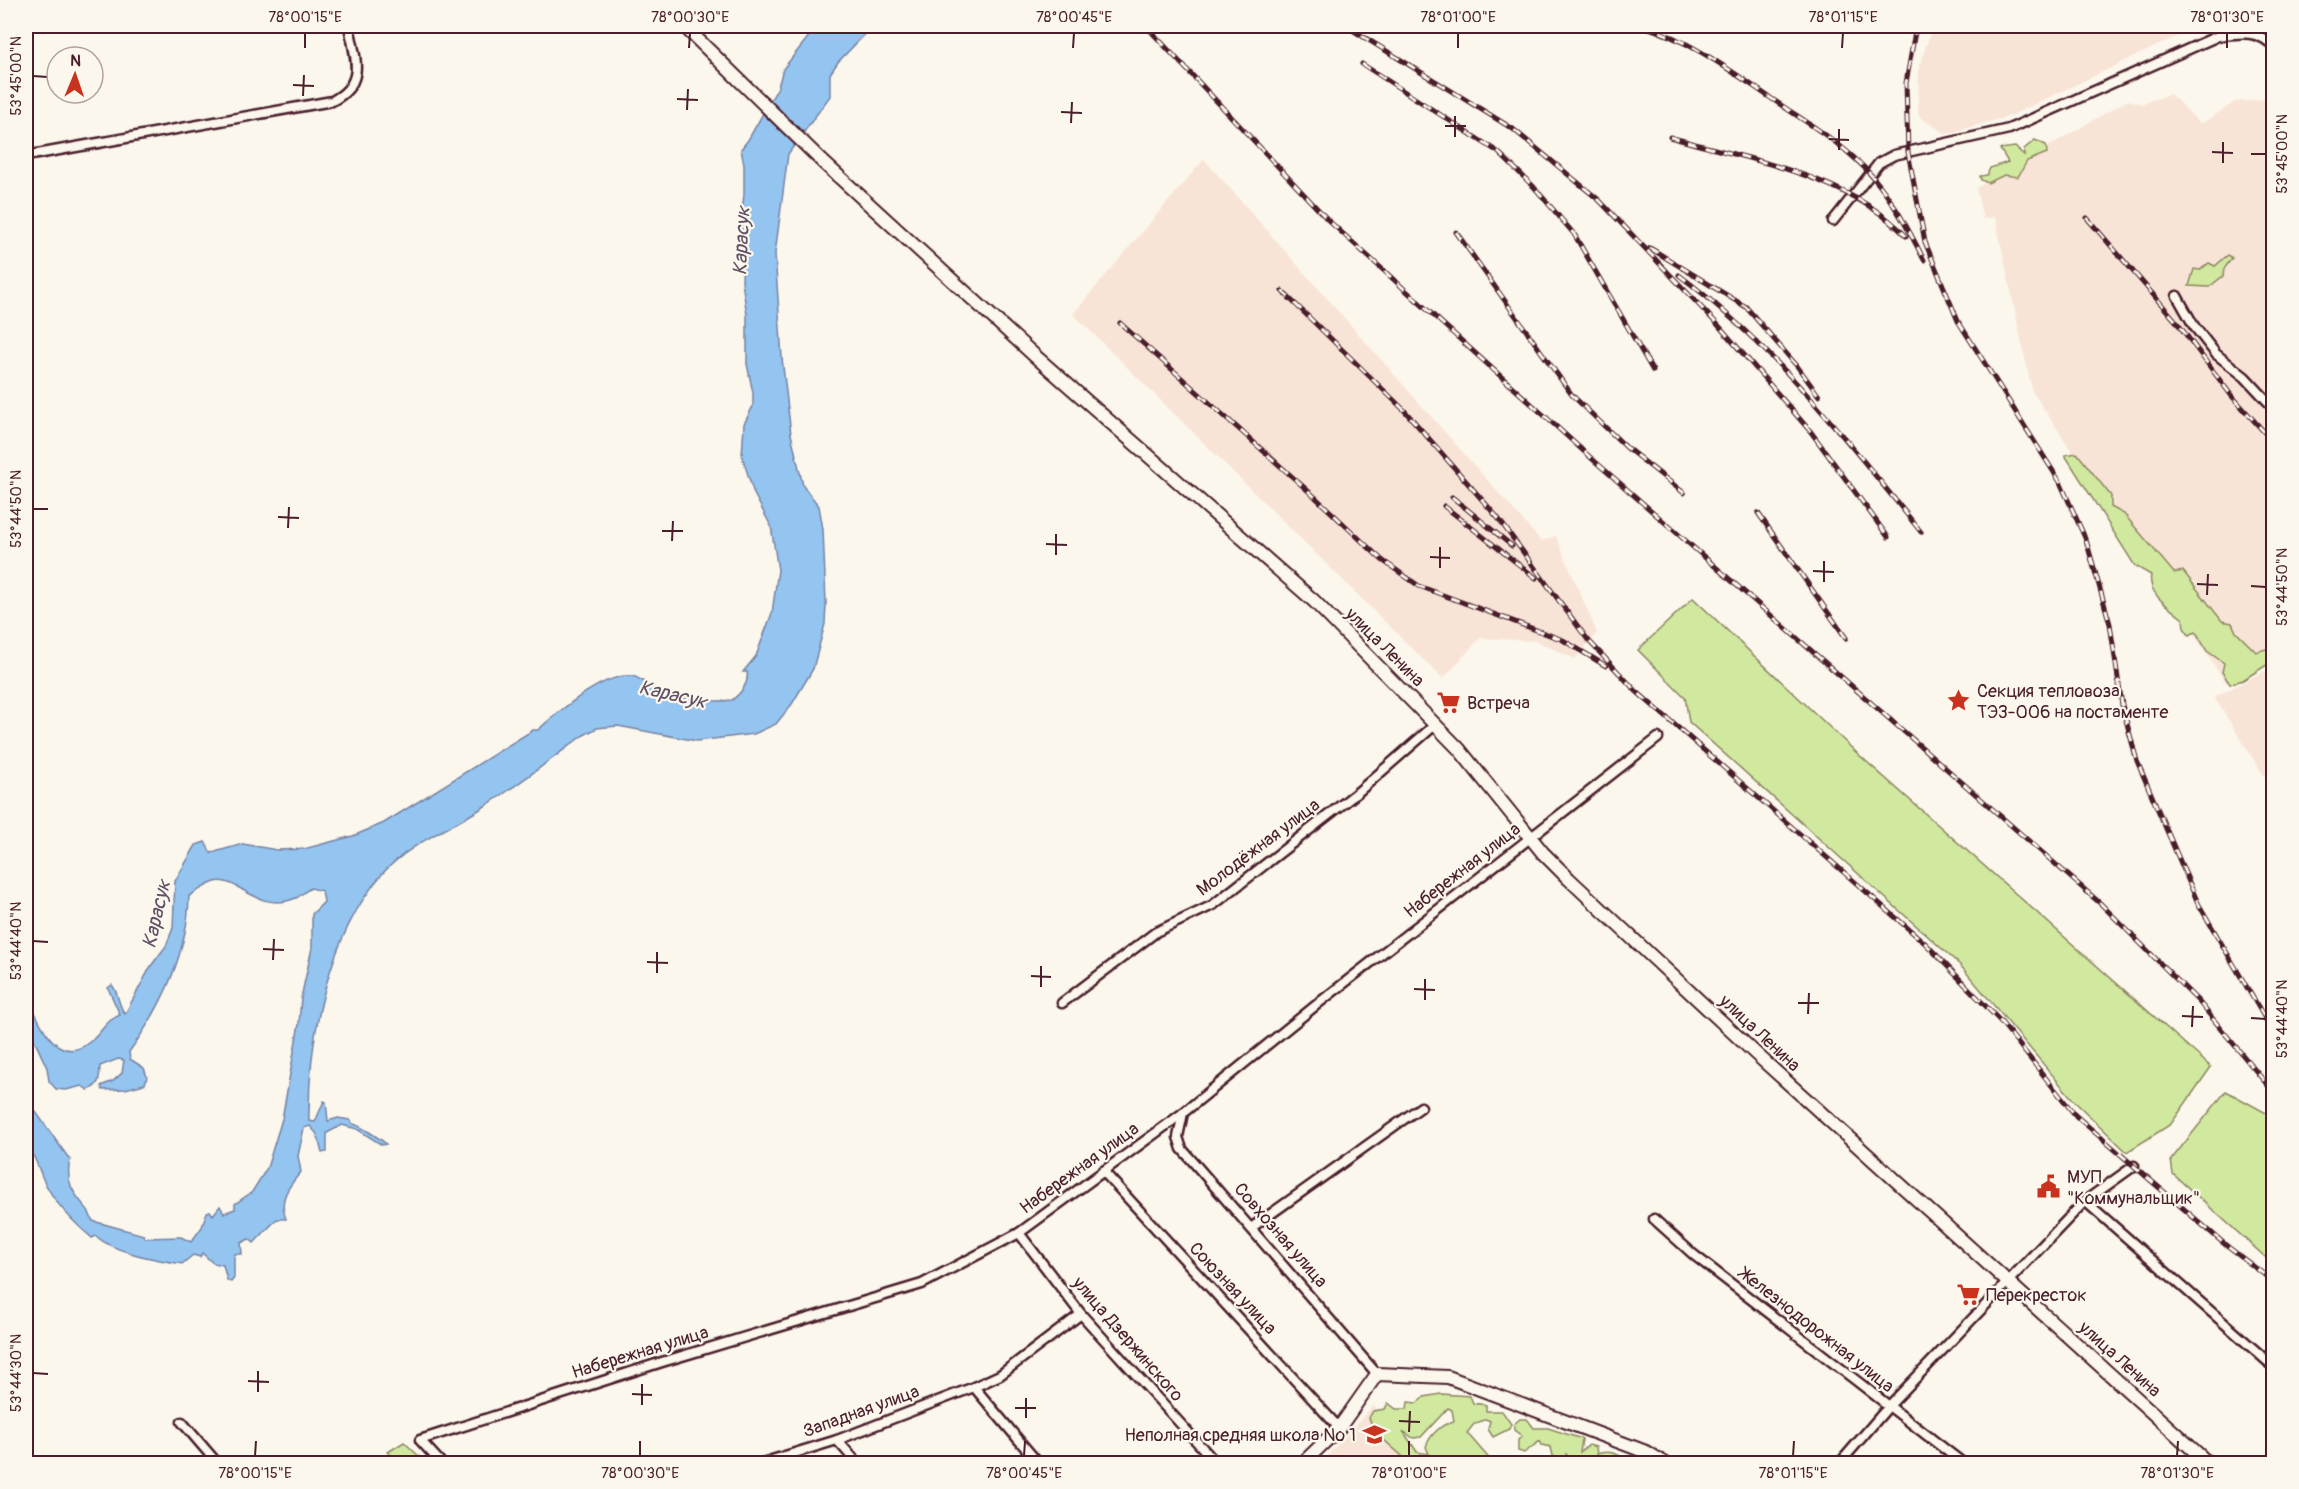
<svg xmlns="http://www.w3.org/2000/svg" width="2299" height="1489" viewBox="0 0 2299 1489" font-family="Pangolin,sans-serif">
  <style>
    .built { fill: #f8e4d7 }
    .green { fill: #d0e99e; stroke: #8d8464; stroke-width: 1.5; fill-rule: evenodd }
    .water { fill: #94c4f0; stroke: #7682a1; stroke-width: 1.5 }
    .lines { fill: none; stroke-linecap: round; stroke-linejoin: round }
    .street-casing { stroke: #4a1f2b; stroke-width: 13 }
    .secondary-casing { stroke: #4a1f2b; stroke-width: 16 }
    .street { stroke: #fbf7ec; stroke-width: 8 }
    .secondary { stroke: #fbf7ec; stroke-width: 12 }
    .rail-casing { stroke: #4a1f2b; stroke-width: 5 }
    .rail { stroke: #fbf7ec; stroke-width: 3; stroke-dasharray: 9; stroke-linecap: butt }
    .ticks { fill: none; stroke: #4a1f2b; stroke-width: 2 }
    .labels { text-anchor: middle; stroke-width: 4.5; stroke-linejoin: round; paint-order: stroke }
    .street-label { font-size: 18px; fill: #4a1f2b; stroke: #fbf7ec }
    .poi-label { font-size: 18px; fill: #4a1f2b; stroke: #fbf7ec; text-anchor: start }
    .water-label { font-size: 20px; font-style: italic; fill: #605166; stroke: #fbf7ec }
    .neatline { fill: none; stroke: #4a1f2b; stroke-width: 2 }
    .ticks-label { font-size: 15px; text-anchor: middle; fill: #4a1f2b }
  </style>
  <rect width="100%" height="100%" fill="#fbf7ec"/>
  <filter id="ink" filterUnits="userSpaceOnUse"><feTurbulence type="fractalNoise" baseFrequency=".0167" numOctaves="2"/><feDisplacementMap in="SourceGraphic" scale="12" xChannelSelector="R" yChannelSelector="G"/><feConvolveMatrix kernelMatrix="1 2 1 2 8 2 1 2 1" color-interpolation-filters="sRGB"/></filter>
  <g filter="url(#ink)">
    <g class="built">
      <path d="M1933,26h266l-189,90 -64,18 -25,-16 -3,-5 1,-47z"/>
      <path d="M2170,94l31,30 34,-22 38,-4v561l-47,24 -194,-292 -37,-174 -12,2 -7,-31 152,-88 13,4z"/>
      <path d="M1204,159l337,382 15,-5 41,97 -22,26 -39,-18 -56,-3 -37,41 -370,-365z"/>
      <path d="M2273,667v123l-59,-93z"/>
      <path d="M1373,1406l59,57 -112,1z"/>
    </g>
    <g class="green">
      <path d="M2035,140l11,5 1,8 -20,8 -9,16 -14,-2 -16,8 -7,-3 -1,-4 7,-1 3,-7 18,-6 -8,-13 15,-2 9,8v-6z"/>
      <path d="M2228,255l4,3 -8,11 -1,7 -14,11 -20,-1 5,-17 6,1 9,-7 6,3z"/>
      <path d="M2077,453l34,43v11l13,7 50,59 9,-2 39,50 10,2 4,9 20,20 17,-5v14l-30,19 -13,4 -8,-12 2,-9 -17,-12 -11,-19 -7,3 -5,-7 -1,-9c-13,-11 -36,-25 -32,-44l-16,-9 -70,-111z"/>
      <path d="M1693,598l165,156 353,313 -40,57 -44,28 -51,-49 -116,-138 -271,-243 -4,-25 -47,-47z"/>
      <path d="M2226,1091l44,24 3,6v143l-100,-90 -2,-14z"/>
      <path d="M1441,1394l29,2 3,7 13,2v6h16l9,13 -2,5 -16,8 -5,-8 2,-8 -4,-2 -12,5 -7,9 26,30h-83l-35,-31 -6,-14 4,-7 12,-2 3,-6 8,6h11l1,-7 9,1 7,-6zM1448,1408l4,2 2,11c-12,3 -24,13 -28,26l3,7 -12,-2 -14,-21 10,7 8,-1z"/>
      <path d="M1520,1419h7l7,9h14l34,11 -2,13 9,-7 7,2 1,7c15,-5 24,2 36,9h-58l-9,-9v6l-4,1 -9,-5 -2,-9 -9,-2 -2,-4 -16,12 -6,-2v-11l4,-4 -8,-6v-6z"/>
      <path d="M404,1442l22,21h-27l-11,-11z"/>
    </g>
    <path class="water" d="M817,26h56l-35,36 -8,12v22l-42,58 -13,100 7,104 9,76 12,52 16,20 4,23 3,74 -1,21 -12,45 -21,35 -16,20 -22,10 -57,7 -79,-15 -21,2 -15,8c-33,25 -65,50 -100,72 -33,21 -72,35 -99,65 -56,64 -75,166 -74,248l6,1 9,-21 2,1 2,19 10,-3 12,2 3,4c5,0 29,16 33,20l-4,1 -25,-16 -15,-4 -15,8v19l-5,1 -5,-19 -7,-8 -6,2 -6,28 3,16c-13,15 -23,28 -15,47h-9l-23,24 -5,-4 -8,4 1,11h-8v24l-3,4 -4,-2 -4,-15 -10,-2 -11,-10 -2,4 -7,-2 -11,9c-23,-4 -68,-11 -86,-28l-4,2c-19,-16 -36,-33 -47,-55 -7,-14 -9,-27 -19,-39v-46l44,62c-5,22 3,33 17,49 3,3 3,8 6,12l51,14 1,3 36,-1 10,5 11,-15 5,-15 3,-1 3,4 7,-9 4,7 11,-4v-5l17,-12 15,-24 15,-49 17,-95 2,-26 11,-50v-34l12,-12 -2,-11 -11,-3c-5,2 -10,8 -15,10 -39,16 -58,-22 -81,-16 -9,3 -18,9 -26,14 -1,56 -27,111 -60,156l1,7 14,9 3,9 -2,7 -20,5 -22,1 -2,-4 12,-5 9,-8 2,-13 -6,-1 -18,7c-1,12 1,19 -12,24l-6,-4 -16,4 -10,-1 -7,-8 -2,-13 -21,-46v-29c12,24 29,79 66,47 10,-8 15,-21 28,-25l-12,-27 4,-3c7,8 6,21 13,29l26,-48 15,-20 7,-18 2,-47 21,-36 9,-3 6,11 32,-9 34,6 27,-1 49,-13 31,-13 149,-93h5c20,-18 66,-57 94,-54 7,1 17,10 24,13 21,10 54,14 76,11 9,-7 17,-17 15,-28h-4l13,-16 16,-43 6,-43 -7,-44 -17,-32 -12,-38 2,-32 9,-18v-13l-6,-29v-49l-5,-33 1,-34 -4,-16 5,-37v-30l-3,-16 7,-9 30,-53 5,-18z"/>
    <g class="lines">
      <defs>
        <g id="street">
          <path d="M26,156l306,-55c35,-18 23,-43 17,-75"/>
          <path d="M1833,221l46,-58 15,-8 115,-26 209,-93c21,-3 40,-7 56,11"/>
          <path d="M2177,296l17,30 22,28 29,23 29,31"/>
          <path d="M1062,1003l94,-71 57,-27 145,-113 78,-68"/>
          <path d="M1183,1113l-5,24 4,12 195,225"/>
          <path d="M1103,1171l236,257"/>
          <path d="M2085,1201l189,166"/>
          <path d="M1654,1219l40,36 270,209"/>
          <path d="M1251,1228l170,-121"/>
          <path d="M1019,1233l62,81 136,150"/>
          <path d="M974,1387l65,77"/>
          <path d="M182,1422l36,42"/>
          <path d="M837,1440l21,24"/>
          <path d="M442,1464l-22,-24 242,-78 260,-78 97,-51 164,-120 137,-111 338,-264"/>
          <path d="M759,1464l78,-24 137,-53 26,-12 81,-61"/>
          <path d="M1839,1464l50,-58 196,-205 49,-35"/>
        </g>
        <g id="secondary">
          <path d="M684,26l140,137 211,193 279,245 145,148 84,104 26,26 186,174 454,411"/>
          <path d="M1302,1464l37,-36 38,-54 71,3 198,75 20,12"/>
        </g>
      </defs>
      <use href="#street" class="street-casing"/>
      <use href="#secondary" class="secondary-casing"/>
      <use href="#street" class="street"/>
      <use href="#secondary" class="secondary"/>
      <defs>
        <g id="rail">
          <path d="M1146,26l183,195 261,236 511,447 98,98 75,91"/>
          <path d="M1346,26l167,103 86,71 120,126 92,106 77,105"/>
          <path d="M1643,26c52,16 93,49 138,79 31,21 65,41 90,70 22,25 38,55 53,85"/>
          <path d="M1916,26l-10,57 2,69 17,90 33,79 102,161 26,58 24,84 12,81 15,56 61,142 76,131"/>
          <path d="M1362,64l136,88 36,35 40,47 79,137"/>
          <path d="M1670,137c79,23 178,38 236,99"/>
          <path d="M2087,218l88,102 56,75 43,48"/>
          <path d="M1456,232l116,163 55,53 57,45"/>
          <path d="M1650,248l96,59 51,59 22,30"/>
          <path d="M1679,275c95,71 168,165 242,257"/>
          <path d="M1282,291l122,119 94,108 90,122 48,51 290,253 75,78 75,94 152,131 46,35"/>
          <path d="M1120,323l195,174 67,63 37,26 144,54 43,26"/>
          <path d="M1452,497l60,49"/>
          <path d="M1444,506l92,72"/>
          <path d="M1758,513l88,125"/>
        </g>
      </defs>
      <use href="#rail" class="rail-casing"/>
      <use href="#rail" class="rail"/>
    </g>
  </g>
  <path class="ticks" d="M305,48v-15M689,48l1,-15M1073,48l1,-15M1458,48v-15M1842,48l1,-15M2227,48v-15M33,76l15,1M293,85l21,1M303,96l1,-21M677,99l21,1M687,110l1,-21M1061,112l21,1M1071,123l1,-21M1445,126h21M1455,137v-21M1829,139l20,1M1839,150v-21M2212,152l21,1M2251,154h15M2223,163v-21M33,509h15M278,517l21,1M288,528l1,-21M662,531h21M672,541l1,-20M1046,544l21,1M1056,555v-21M1430,557l20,1M1440,568v-21M1813,571l21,1M1824,582v-21M2197,584l21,1M2251,586l15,1M2207,595l1,-21M33,941l15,1M263,949l21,1M273,960l1,-21M647,962l21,1M657,973v-21M1031,976l20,1M1041,987v-21M1414,989l21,1M1425,1000v-21M1798,1003h21M1808,1014l1,-21M2182,1016l21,1M2251,1018l15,1M2192,1027l1,-21M33,1373l15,1M248,1381l21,1M258,1392v-21M632,1394l20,1M642,1405v-21M1015,1408h21M1026,1418v-20M1399,1421l21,1M1409,1432l1,-21M255,1456l1,-15M640,1456v-15M1024,1456l1,-15M1409,1456v-15M1793,1456l1,-15M2177,1456l1,-15"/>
  <defs>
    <symbol id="sight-bare" viewBox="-9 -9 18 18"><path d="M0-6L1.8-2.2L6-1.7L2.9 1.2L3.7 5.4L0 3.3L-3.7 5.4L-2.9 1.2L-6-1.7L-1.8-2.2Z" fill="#c8321e" stroke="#fbf7ec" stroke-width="2.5" paint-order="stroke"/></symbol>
    <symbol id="supermarket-bare" viewBox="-9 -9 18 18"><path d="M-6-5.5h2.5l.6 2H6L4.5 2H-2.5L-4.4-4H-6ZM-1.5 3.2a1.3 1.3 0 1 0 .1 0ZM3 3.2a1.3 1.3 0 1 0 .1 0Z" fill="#c8321e" stroke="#fbf7ec" stroke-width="2.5" paint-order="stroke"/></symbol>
    <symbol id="civic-bare" viewBox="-9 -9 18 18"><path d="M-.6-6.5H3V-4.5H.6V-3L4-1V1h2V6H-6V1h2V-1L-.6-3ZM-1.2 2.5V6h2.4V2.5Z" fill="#c8321e" stroke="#fbf7ec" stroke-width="2.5" paint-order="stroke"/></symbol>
    <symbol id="school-bare" viewBox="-9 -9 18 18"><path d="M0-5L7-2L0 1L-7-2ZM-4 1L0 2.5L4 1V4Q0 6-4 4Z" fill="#c8321e" stroke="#fbf7ec" stroke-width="2.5" paint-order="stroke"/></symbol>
  </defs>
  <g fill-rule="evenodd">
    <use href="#sight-bare" x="1942" y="684" width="33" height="33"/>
    <use href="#supermarket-bare" x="1432" y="686" width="33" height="33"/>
    <use href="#civic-bare" x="2032" y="1170" width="33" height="33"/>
    <use href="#supermarket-bare" x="1952" y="1278" width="33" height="33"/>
    <use href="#school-bare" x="1358" y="1418" width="33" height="33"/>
  </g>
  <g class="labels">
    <g class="street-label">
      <text transform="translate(1385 647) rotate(45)" y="6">улица Ленина</text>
      <text transform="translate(1258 847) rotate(-37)" y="6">Молодёжная улица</text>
      <text transform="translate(1462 870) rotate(-38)" y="6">Набережная улица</text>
      <text transform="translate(1760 1033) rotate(43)" y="6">улица Ленина</text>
      <text transform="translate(1079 1168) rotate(-36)" y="6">Набережная улица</text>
      <text transform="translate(1281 1235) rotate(49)" y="6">Совхозная улица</text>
      <text transform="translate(1233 1288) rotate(47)" y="6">Союзная улица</text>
      <text transform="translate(1817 1330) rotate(38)" y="6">Железнодорожная улица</text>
      <text transform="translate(1128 1339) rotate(49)" y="6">улица Дзержинского</text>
      <text transform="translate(640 1352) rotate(-17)" y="6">Набережная улица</text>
      <text transform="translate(2120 1359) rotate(42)" y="6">улица Ленина</text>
      <text transform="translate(861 1411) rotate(-20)" y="6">Западная улица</text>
    </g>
    <g class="poi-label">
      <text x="1977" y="697">Секция тепловоза<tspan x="1977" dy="21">ТЭ3-006 на постаменте</tspan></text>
      <text x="1467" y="709">Встреча</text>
      <text x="2067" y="1183">МУП<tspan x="2067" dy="21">"Коммунальщик"</tspan></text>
      <text x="1986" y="1301">Перекресток</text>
      <text x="1356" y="1441" text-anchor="end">Неполная средняя школа № 1</text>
    </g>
    <g class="water-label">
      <text transform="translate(741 241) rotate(-87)" y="7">Карасук</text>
      <text transform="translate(673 694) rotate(13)" y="7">Карасук</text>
      <text transform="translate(156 914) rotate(-77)" y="7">Карасук</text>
    </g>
  </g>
  <rect width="2299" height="1489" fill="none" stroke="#fbf7ec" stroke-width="66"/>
  <g transform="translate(75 75) rotate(2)"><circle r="28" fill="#fbf7ec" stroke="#b4a19f" stroke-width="1.5"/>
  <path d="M0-4.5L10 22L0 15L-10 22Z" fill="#c8321e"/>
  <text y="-9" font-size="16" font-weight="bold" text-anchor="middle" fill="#4a1f2b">N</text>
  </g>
  <rect x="33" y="33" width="2233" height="1423" class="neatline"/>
  <g class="ticks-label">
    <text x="305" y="22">78°00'15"E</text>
    <text x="690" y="22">78°00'30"E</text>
    <text x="1074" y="22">78°00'45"E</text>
    <text x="1458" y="22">78°01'00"E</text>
    <text x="1843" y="22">78°01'15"E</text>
    <text x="2227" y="22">78°01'30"E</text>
    <text transform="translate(16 76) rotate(-90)" y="5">53°45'00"N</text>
    <text transform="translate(2282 154) rotate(-90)" y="5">53°45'00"N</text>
    <text transform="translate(16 509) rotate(-90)" y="5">53°44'50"N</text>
    <text transform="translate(2282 587) rotate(-90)" y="5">53°44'50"N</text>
    <text transform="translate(16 941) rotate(-90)" y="5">53°44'40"N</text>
    <text transform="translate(2282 1019) rotate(-90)" y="5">53°44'40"N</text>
    <text transform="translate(16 1373) rotate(-90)" y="5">53°44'30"N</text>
    <text x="255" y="1478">78°00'15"E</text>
    <text x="640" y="1478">78°00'30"E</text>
    <text x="1024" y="1478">78°00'45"E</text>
    <text x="1409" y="1478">78°01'00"E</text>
    <text x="1793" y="1478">78°01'15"E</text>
    <text x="2177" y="1478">78°01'30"E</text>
  </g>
</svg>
